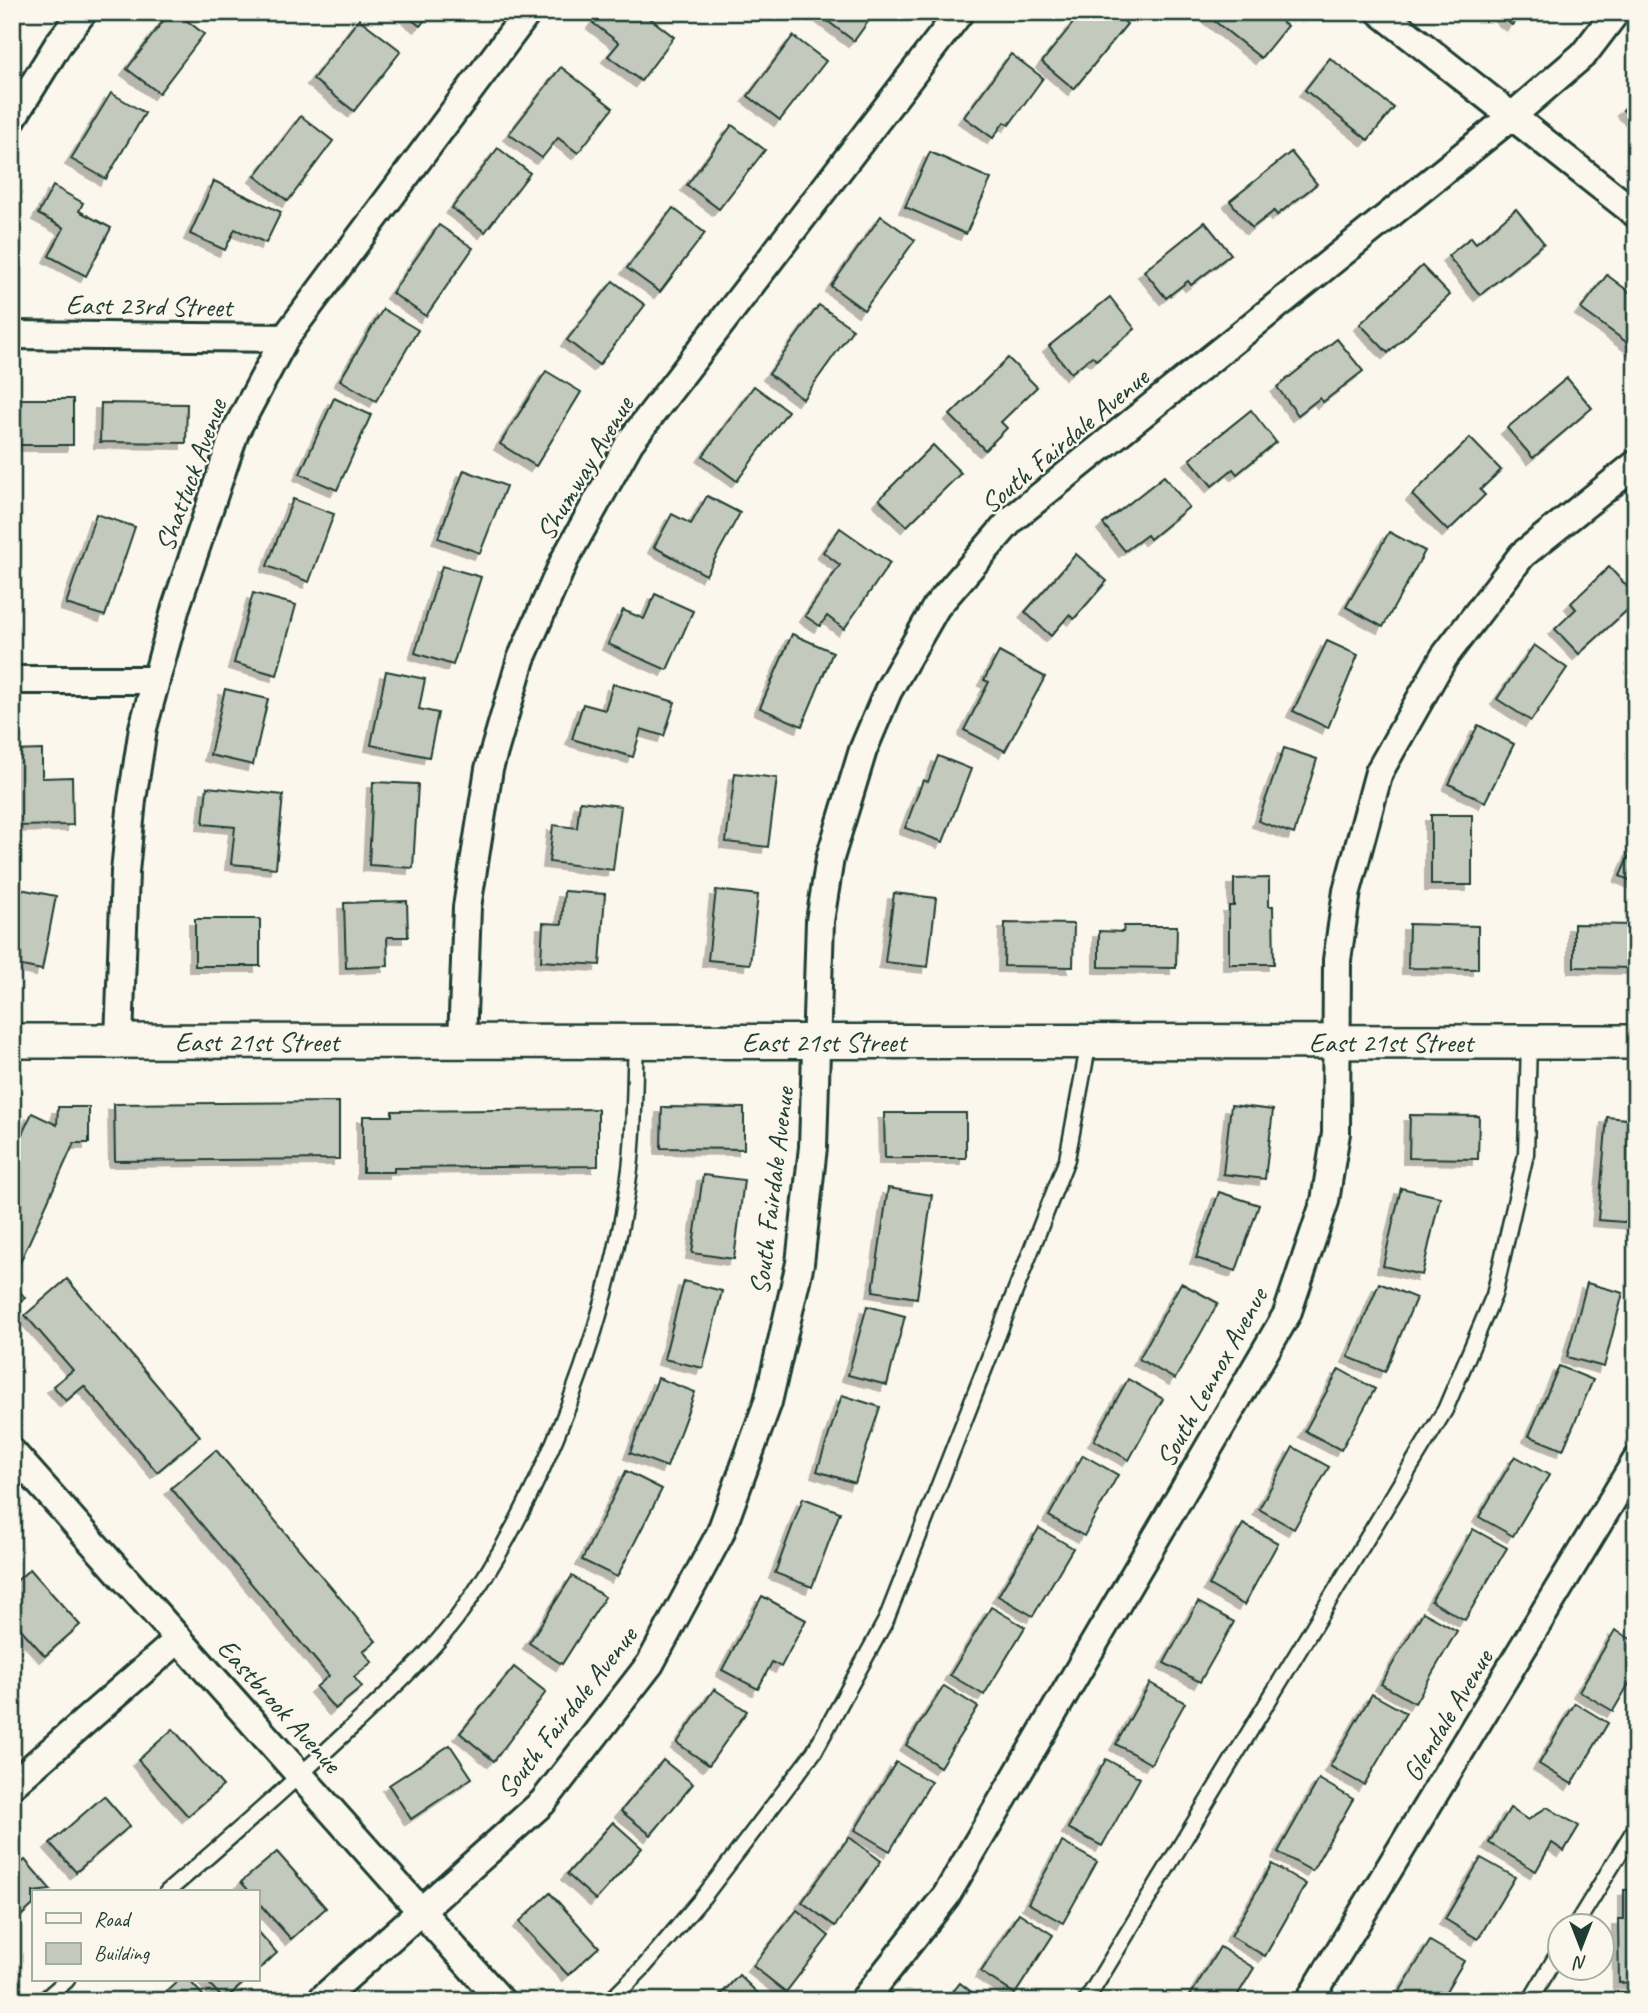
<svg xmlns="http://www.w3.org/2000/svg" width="1648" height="2013" viewBox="0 0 1648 2013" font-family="Caveat,sans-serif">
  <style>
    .building { fill: #c4c9be; stroke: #1f3d34; stroke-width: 2; filter: url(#shadow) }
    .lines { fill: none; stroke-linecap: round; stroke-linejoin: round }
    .service-casing { stroke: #1f3d34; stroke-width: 19 }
    .minor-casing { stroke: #1f3d34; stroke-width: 32 }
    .tertiary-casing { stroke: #1f3d34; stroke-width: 38 }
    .service { stroke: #fbf7ec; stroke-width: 14 }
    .minor { stroke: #fbf7ec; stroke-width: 26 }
    .tertiary { stroke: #fbf7ec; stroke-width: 33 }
    .labels { text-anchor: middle; stroke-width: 5; stroke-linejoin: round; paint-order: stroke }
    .street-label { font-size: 28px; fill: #1f3d34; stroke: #fbf7ec }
  </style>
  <defs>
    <filter id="shadow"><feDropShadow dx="-6" dy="6" stdDeviation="0" flood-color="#0004"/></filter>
  </defs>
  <rect width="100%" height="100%" fill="#fbf7ec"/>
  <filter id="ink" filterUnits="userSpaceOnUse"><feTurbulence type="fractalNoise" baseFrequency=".0143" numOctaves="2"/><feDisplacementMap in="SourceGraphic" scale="14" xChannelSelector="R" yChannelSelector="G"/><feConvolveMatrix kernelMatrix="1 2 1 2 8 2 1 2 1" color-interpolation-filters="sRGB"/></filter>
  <g filter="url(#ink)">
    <g class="building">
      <path d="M170,12h6l28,22 -45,59 -32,-24z"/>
      <path d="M402,12h29l-11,14z"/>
      <path d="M601,12h41l32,25 -33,44 -33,-25 11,-13 -26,-20z"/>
      <path d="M824,12h51l-21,29 -33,-25z"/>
      <path d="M1082,12h31l14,12 -53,65 -32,-27z"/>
      <path d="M1203,12h66l18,14 -26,32z"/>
      <path d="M1496,12h26l-10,13z"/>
      <path d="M359,19l42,32 -47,60 -41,-32z"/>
      <path d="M793,36l33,25 -46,59 -32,-24z"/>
      <path d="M1011,54l32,24 -34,47 -5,-3 -11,16 -29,-21z"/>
      <path d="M1330,58l64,50 -26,32 -63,-50z"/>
      <path d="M561,67l52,41 -35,45 -20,-15 -16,20 -33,-24z"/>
      <path d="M111,93l34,20 -39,66 -35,-20z"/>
      <path d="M1636,97v26l-13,-13z"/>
      <path d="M301,116l32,25 -45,60 -33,-25z"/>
      <path d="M732,125l33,25 -46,59 -32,-24z"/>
      <path d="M498,148l32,25 -45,59 -33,-24z"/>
      <path d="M930,152l61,27 -25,55 -61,-27z"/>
      <path d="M1291,152l26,32 -40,31 -3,-4 -22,17 -22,-27z"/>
      <path d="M214,181l67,31 -15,31 -31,-14 -10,21 -35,-16z"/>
      <path d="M53,186l30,17 -4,8 32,17 -25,48 -37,-20 15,-28 -26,-14z"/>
      <path d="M673,208l32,25 -45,59 -33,-24z"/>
      <path d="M1516,209l28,34 -64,52 -32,-39 23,-19 5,6z"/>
      <path d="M881,216l34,24 -51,70 -33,-24z"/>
      <path d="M1205,222l26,32 -40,31 -3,-4 -22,17 -22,-27z"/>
      <path d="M439,225l34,23 -47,68 -34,-23z"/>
      <path d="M1422,266l28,29 -62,58 -28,-29z"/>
      <path d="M1607,275l29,22v52l-55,-40z"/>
      <path d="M613,281l32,24 -46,60 -32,-25z"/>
      <path d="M1110,297l25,32 -39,31 -4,-4 -21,17 -22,-27z"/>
      <path d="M819,305l34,24 -50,70 -34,-25z"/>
      <path d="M383,309l35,21 -42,71 -36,-21z"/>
      <path d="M1337,339l26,32 -40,31 -3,-4 -22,17 -21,-28z"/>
      <path d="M1008,358l29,29 -36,35 6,6 -22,22 -35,-35z"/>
      <path d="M546,371l35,21 -45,74 -36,-22z"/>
      <path d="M1567,378l25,30 -59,50 -26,-30z"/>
      <path d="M754,386l34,25 -51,70 -34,-25z"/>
      <path d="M334,398l37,17 -34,75 -37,-16z"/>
      <rect x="12" y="399" width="61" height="46"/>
      <path d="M101,403l86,1 -1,39 -86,-1z"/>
      <path d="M1251,410l25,32 -39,32 -4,-5 -21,17 -22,-27z"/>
      <path d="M1470,438l31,32 -21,20 5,5 -37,36 -36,-36z"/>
      <path d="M933,445l28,28 -54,53 -28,-27z"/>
      <path d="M464,470l42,16 -26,67 -42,-15z"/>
      <path d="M1164,476l25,31 -39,32 -3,-4 -22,16 -22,-27z"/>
      <path d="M707,496l33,17 -34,62 -52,-28 18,-33 19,10z"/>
      <path d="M293,499l41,15 -25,68 -42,-16z"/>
      <path d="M96,514l39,13 -30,89 -39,-12z"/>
      <path d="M840,528l50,35 -46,66 -17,-13 -7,10 -15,-10 35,-51 -17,-13z"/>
      <path d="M1389,532l36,19 -42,76 -37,-20z"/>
      <path d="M1076,554l31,27 -33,38 -5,-4 -18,21 -26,-24z"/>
      <path d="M442,566l39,11 -28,88 -38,-12z"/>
      <path d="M1609,567l27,29v6l-57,52 -24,-25 21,-20 -5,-6z"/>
      <path d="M253,593l43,12 -19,70 -43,-12z"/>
      <path d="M655,594l38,17 -26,59 -59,-26 15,-34 21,9z"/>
      <path d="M792,634l41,18 -31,74 -42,-18z"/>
      <path d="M1327,641l31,14 -30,73 -35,-17z"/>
      <path d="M1534,645l33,23 -36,53 -34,-22z"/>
      <path d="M999,652l46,25 -40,74 -41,-21 25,-48 -5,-2z"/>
      <path d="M386,671l39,8 -6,30 19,4 -9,44 -58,-12z"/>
      <path d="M613,684l62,18 -11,34 -23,-7 -8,28 -61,-18 11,-35 22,6z"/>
      <path d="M225,689l43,10 -15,66 -43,-10z"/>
      <path d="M1478,725l36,19 -29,58 -36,-18z"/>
      <path d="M1284,748l33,11 -23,75 -36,-13z"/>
      <path d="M42,750v28l30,-1 1,48 -61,1v-75z"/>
      <path d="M938,756l33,13 -28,73 -38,-14 18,-48 5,2z"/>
      <path d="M735,773l42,5 -9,69 -42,-5z"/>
      <path d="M373,782l45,2 -5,84 -44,-3z"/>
      <path d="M207,787l76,8 -7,73 -45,-4 4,-37 -32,-3z"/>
      <path d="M580,801l41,5 -8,64 -64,-8 4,-37 24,3z"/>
      <rect x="1431" y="815" width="41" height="70"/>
      <path d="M1636,840v43l-16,-7z"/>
      <path d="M1269,878v28h4l1,58h-45v-58h5v-27z"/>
      <path d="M15,888l41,8 -14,74 -30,-6z"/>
      <path d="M716,890l42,5 -8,69 -42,-4z"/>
      <path d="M564,891l41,3 -5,71 -59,-4 2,-38 19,1z"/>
      <path d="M894,893l42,5 -8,69 -43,-5z"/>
      <path d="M407,901l1,36h-21l1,29 -42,2 -2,-65z"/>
      <rect x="195" y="919" width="65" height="47"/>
      <path d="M1005,923l69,1 -1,43 -69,-1z"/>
      <path d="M1409,924l69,2v43l-70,-1z"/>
      <path d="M1574,924l62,1v43l-62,-1z"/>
      <path d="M1124,926h53l-1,42 -77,-1v-36l24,1z"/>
      <path d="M339,1102v57l-224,2 -1,-57z"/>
      <path d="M1231,1105l42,5 -8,69 -42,-5z"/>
      <path d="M58,1107h31v36h-15l-62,137v-125l20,-42 25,12z"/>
      <path d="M662,1107l82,1v41l-83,-1z"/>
      <path d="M598,1109v57l-204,2v4h-31v-56h29v-5z"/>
      <path d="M884,1113h82v45h-81z"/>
      <path d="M1410,1115l69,1 -1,43 -69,-1z"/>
      <path d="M1607,1117l29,3v103l-38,-3z"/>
      <path d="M703,1175l41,5 -10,79 -42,-6z"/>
      <path d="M888,1188l44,7 -15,103 -44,-7z"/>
      <path d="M1401,1188l39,9 -18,78 -39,-9z"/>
      <path d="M1219,1192l40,13 -23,66 -40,-13z"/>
      <path d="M67,1279l133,157 -43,36 -73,-86 -18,15 -13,-15 20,-16 -48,-55z"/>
      <path d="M12,1281l13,17 -13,9z"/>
      <path d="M684,1281l38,10 -19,77 -39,-9z"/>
      <path d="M1181,1283l37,20 -43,76 -36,-20z"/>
      <path d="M1379,1283l37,15 -31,74 -37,-15z"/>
      <path d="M1587,1283l36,10 -19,74 -37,-10z"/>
      <path d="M867,1306l38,10 -18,69 -39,-10z"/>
      <path d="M1559,1366l34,14 -30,70 -34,-14z"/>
      <path d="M1339,1369l36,20 -34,61 -36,-19z"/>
      <path d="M658,1378l37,14 -28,75 -37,-14z"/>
      <path d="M1128,1379l35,20 -34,61 -35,-20z"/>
      <path d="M842,1395l38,12 -25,76 -38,-12z"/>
      <path d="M1293,1447l36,20 -35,62 -35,-20z"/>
      <path d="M216,1450l160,191 -13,10 9,11 -18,15 8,10 -27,22 -19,-22 13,-11 -158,-188z"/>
      <path d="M1083,1455l35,20 -34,61 -35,-20z"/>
      <path d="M1515,1456l34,19 -36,61 -34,-19z"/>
      <path d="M626,1471l36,18 -45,88 -35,-17z"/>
      <path d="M803,1498l37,14 -28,75 -37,-14z"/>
      <path d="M1243,1524l35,19 -34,62 -35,-20z"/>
      <path d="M1039,1528l34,20 -40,68 -35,-20z"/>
      <path d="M1473,1529l34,19 -42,72 -34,-19z"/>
      <path d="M30,1569l50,56 -35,31 -33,-37v-34z"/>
      <path d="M572,1576l33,21 -43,67 -33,-21z"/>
      <path d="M762,1596l44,24 -25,47 -9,-5 -14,27 -36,-19z"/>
      <path d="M1198,1602l36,20 -34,60 -36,-19z"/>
      <path d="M991,1607l34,20 -41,68 -34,-20z"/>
      <path d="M1423,1612l34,19 -42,72 -34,-19z"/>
      <path d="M1615,1630l21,12v30l-23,39 -34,-20z"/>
      <path d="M514,1667l32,25 -52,69 -34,-28z"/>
      <path d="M1150,1683l35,20 -34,61 -35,-20z"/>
      <path d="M944,1686l34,21 -38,60 -34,-22z"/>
      <path d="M714,1689l33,22 -38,54 -32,-22z"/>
      <path d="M1372,1694l34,19 -42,72 -34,-19z"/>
      <path d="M1575,1703l33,20 -36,61 -33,-20z"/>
      <path d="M173,1729l50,57 -35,30 -50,-56z"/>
      <path d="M450,1745l22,33 -61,41 -22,-34z"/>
      <path d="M1106,1759l34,19 -38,68 -34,-18z"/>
      <path d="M663,1760l30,24 -42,51 -30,-24z"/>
      <path d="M896,1762l35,20 -41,69 -35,-21z"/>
      <path d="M1319,1779l34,20 -41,72 -34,-19z"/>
      <path d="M104,1796l26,30 -54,46 -26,-29z"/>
      <path d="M1547,1807l32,19 -15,25 -12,-8 -16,28 -47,-28 21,-35 18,12z"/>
      <path d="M613,1822l29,26 -46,52 -29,-26z"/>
      <path d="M849,1837l32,24 -46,65 -33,-24z"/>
      <path d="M1062,1842l35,20 -34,61 -35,-20z"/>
      <path d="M277,1852l49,56 -35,31 -34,-38v-9h-7l-9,-10z"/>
      <path d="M1481,1858l34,19 -37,62 -33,-20z"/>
      <path d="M25,1860l26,30 -18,2v13l-21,19v-53z"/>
      <path d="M1272,1864l34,20 -41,72 -34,-20z"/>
      <path d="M1636,1889v93l-17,1 -1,-63h6v-30z"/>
      <path d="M550,1893l49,54 -31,28 -49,-53z"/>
      <path d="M797,1910l32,26 -43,56 -33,-26z"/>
      <path d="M1019,1913l34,22 -38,59 -34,-22z"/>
      <path d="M257,1930l20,23 -20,18z"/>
      <path d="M1430,1941l34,20 -24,40h-46z"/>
      <path d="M1220,1947l34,21 -20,33h-47z"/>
      <path d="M739,1975l27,26h-51z"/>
      <path d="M179,1980h10l19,21h-52z"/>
      <path d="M206,1980h41l-23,20z"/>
      <path d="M960,1983l23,18h-37z"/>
      <path d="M1636,1992v9h-30v-8z"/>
    </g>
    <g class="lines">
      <defs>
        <g id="service">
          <path d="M167,1892c63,-54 125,-109 186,-166 35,-33 73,-68 103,-107 87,-117 156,-305 174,-450 5,-42 4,-85 6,-127"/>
          <path d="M1575,1926l61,-99"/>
          <path d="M43,2001l24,-21"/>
          <path d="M610,2001l32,-32 62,-73 110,-144 72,-132 181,-461 22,-117"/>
          <path d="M1086,2001l359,-591 49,-115 32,-141 3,-112"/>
          <path d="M1530,2001l30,-51"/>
        </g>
        <g id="minor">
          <path d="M1380,12l256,202"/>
          <path d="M12,119l47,-76 24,-31"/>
          <path d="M12,335l273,3"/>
          <path d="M12,680h144"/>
          <path d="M119,1041l6,-169 7,-72 11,-72 33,-121 59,-175 50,-94 243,-326"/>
          <path d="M462,1042l5,-135 22,-138 32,-110 44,-100 65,-117 330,-430"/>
          <path d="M12,1452l489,549"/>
          <path d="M12,1785l167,-146"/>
          <path d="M320,2001l223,-199 107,-138 70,-130 48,-132 32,-139 13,-116 7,-226 10,-63 33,-108 25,-59 48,-84 76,-88 500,-403 72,-62 32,-42"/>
          <path d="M863,2001l83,-105 341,-582 38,-113 11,-68 1,-173 10,-69 32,-119 65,-115 78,-102 114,-91"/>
          <path d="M1309,2001l327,-540"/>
        </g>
        <g id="tertiary">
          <path id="s1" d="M12,1041l1624,1"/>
        </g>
      </defs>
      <use href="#service" class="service-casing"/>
      <use href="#minor" class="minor-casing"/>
      <use href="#tertiary" class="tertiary-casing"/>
      <use href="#service" class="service"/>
      <use href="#minor" class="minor"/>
      <use href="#tertiary" class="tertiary"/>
    </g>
  </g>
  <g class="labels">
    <g class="street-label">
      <text transform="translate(149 305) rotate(1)" y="10">East 23rd Street</text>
      <text transform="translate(1064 440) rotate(-40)" y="10">South Fairdale Avenue</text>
      <text transform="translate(584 468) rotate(-59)" y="10">Shumway Avenue</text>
      <text transform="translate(190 475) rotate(-70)" y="10">Shattuck Avenue</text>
      <text dy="10" stroke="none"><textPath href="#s1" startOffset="245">East 21st Street</textPath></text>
      <text dy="10" stroke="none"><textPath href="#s1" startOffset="812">East 21st Street</textPath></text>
      <text dy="10" stroke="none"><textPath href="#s1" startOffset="1379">East 21st Street</textPath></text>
      <text transform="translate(771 1191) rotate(-83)" y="10">South Fairdale Avenue</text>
      <text transform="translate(1211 1377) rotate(-61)" y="10">South Lennox Avenue</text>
      <text transform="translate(280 1705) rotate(48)" y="10">Eastbrook Avenue</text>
      <text transform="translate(566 1712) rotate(-52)" y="10">South Fairdale Avenue</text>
      <text transform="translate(1447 1715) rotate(-59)" y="10">Glendale Avenue</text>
    </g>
  </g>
  <rect width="1648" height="2013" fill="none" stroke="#fbf7ec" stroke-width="42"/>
  <rect x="21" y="21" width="1606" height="1971" fill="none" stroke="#1f3d34" stroke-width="2.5" filter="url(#ink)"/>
  <rect x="32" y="1890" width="228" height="91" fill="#fbf7ec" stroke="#a3ada2" stroke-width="2"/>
  <rect x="46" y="1913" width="35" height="10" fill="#fbf7ec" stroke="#a3ada2" stroke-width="2"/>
  <text x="94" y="1926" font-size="21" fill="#1f3d34">Road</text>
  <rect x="46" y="1943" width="35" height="21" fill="#c4c9be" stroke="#a3ada2" stroke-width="2"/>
  <text x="94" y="1960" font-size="21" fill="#1f3d34">Building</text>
  <g transform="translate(1581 1947) rotate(180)"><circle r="33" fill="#fbf7ec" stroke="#a3ada2" stroke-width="2"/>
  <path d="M0-5L12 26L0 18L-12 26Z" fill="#1f3d34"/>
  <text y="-10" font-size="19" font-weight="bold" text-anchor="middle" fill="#1f3d34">N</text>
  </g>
</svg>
